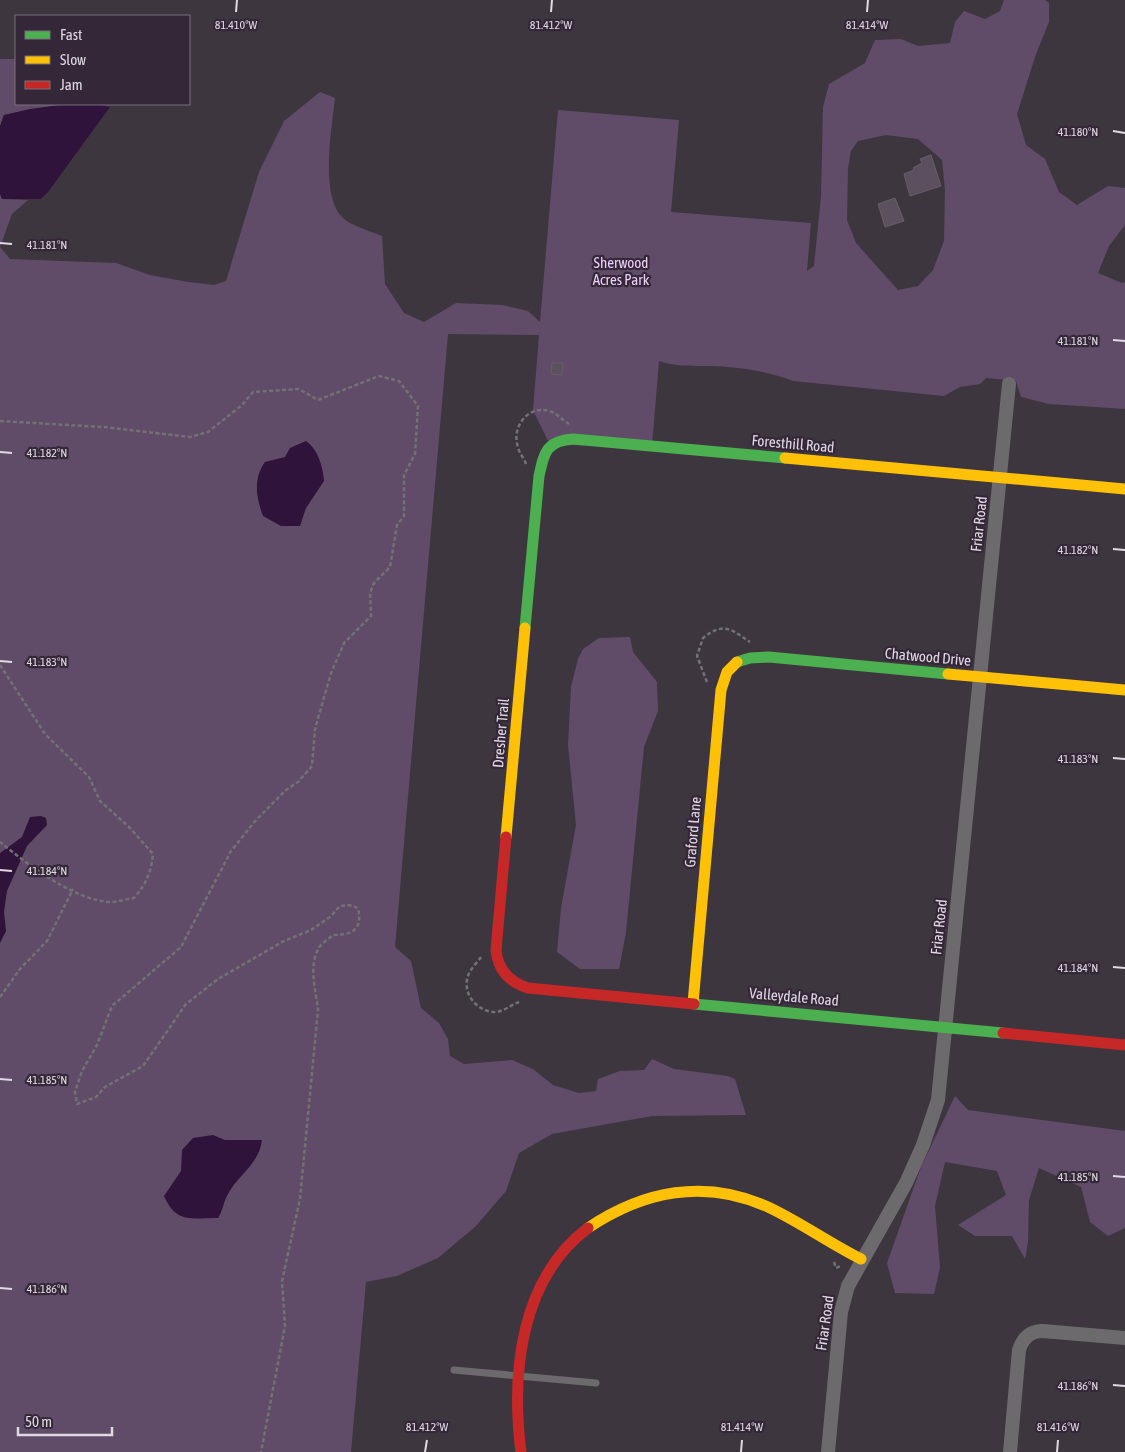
<svg xmlns="http://www.w3.org/2000/svg" width="1125" height="1452" viewBox="0 0 1125 1452" font-family="'Asap Condensed',sans-serif">
  <style>
    .green { fill: #604c68; fill-rule: evenodd }
    .water { fill: #2f133a }
    .building { fill: #5b515e; stroke: #655f67 }
    .lines { fill: none; stroke-linecap: round; stroke-linejoin: round }
    .path { stroke: #747175; stroke-width: 2.5; stroke-dasharray: 4 2.5; stroke-linecap: butt }
    .lane { stroke: #6d6a6d; stroke-width: 7 }
    .street { stroke: #6d6a6d; stroke-width: 14 }
    .fast { stroke: #4caf50; stroke-width: 11 }
    .slow { stroke: #ffc107; stroke-width: 11 }
    .jam { stroke: #c62828; stroke-width: 11 }
    .ticks { fill: none; stroke: #e0d9e3; stroke-width: 2 }
    .labels { text-anchor: middle; stroke-width: 4.5; stroke-linejoin: round; paint-order: stroke }
    .park-label { font-size: 15px; fill: #edcefa; stroke: #342838 }
    .street-label { font-size: 15px; fill: #e0d9e3; stroke: #342838 }
    .ticks-label { font-size: 12px; text-anchor: middle; fill: #e0d9e3; stroke: #342838; stroke-width: 4.5; stroke-linejoin: round; paint-order: stroke }
  </style>
  <rect width="100%" height="100%" fill="#3d363f"/>
  <g class="green">
    <path d="M1004,0h41l4,3v19l-13,32 -19,60 9,31 19,14 14,33 18,13 31,-19 17,2v37l-16,21 -11,27 24,10 3,-1v127l-76,-5 -28,-7 -5,-16 -30,-3 -6,6 -20,3 -16,9 -151,-15c-20,-8 -43,-12 -65,-14 -23,-3 -46,2 -69,-6l-7,85 -102,-1 -17,-35 6,-75 -91,-1 -53,613 16,14 10,47 18,15 9,16 2,17 14,8 48,-4 21,9 20,16 26,8 17,-2 2,-12 22,-8 24,-1 8,-11 22,10 54,7 7,3 11,36 -94,1 -100,18 -33,19 -13,38 -30,35 -38,32 -41,18 -31,6 -15,170h-351v-1205l10,12 106,4 34,12 38,7 26,3 12,-4 33,-109 25,-51 36,-29 15,6c-3,29 -15,94 6,118 6,8 31,16 41,20l3,48 19,29 20,9 32,-19 47,2 25,6 12,11 18,-212 121,10 -8,92 140,11 -4,48 7,-5 7,-70 2,-89 6,-23 36,-21 10,-23 26,-1 17,7 32,-3 5,-21 9,-11 21,8 15,-8zM886,135l32,4 24,21 3,30 -1,51 -11,29 -15,16 -20,4 -42,-47 -9,-23 1,-52 3,-17 7,-10z"/>
    <path d="M0,59h16v45h63l-27,2 -48,9 -4,11z"/>
    <path d="M0,194l2,5 26,1 -16,14 -12,33z"/>
    <path d="M630,637l3,15 24,30 1,29 -14,36 -18,185 -7,37h-39l-23,-17 4,-44 15,-83 -8,-80 3,-58 7,-28 5,-10 16,-11z"/>
    <path d="M955,1096l13,14 157,21v97l-17,8 -18,-14 -9,-35 -42,-19 -10,32 -1,42 -3,17 -13,-23h-37l-17,-11 48,-30 -9,-24 -52,-9 -10,44 5,62 -6,26 -39,-1 -8,-30 34,-96z"/>
  </g>
  <g class="water">
    <path d="M68,104h28l14,3 -62,85 -7,7h-39l-2,-5v-68l4,-11 26,-6z"/>
    <path d="M306,441c12,8 17,26 18,40l-18,27 -6,18h-19l-18,-10c-7,-19 -10,-37 2,-54l20,-5 5,-9z"/>
    <path d="M41,816l5,2 1,7 -20,21 -20,45 -3,21 2,19 -6,12v-90l22,-16 8,-20z"/>
    <path d="M213,1135l12,5h37c-3,25 -25,35 -35,56 -4,7 -4,15 -9,22 -26,0 -42,6 -54,-22l17,-25 1,-21 11,-12z"/>
  </g>
  <g class="building">
    <path d="M931,155l10,31 -31,10 -6,-22 10,-4 -1,-2 9,-5 -2,-4z"/>
    <path d="M895,198l9,23 -19,6 -7,-23z"/>
    <path d="M552,363h11l-1,12 -11,-1z"/>
  </g>
  <g class="lines">
    <g class="path">
      <path d="M0,421l103,6 87,10 18,-5 34,-27 11,-13 46,-3 19,11 61,-24 20,5 19,25 -3,48 -11,21v41l-7,9 -7,42 -16,16 -4,10 1,23 -27,27 -13,30 -16,56 -3,37 -14,16 -12,8 -30,30 -25,31 -50,96 -69,59 -15,39 -15,26 -7,21 2,12 19,-7 9,-10 38,-21 43,-62 32,-25 64,-37 29,-12 19,-13 10,-11 9,-1 9,3c5,21 -5,27 -25,27 -4,4 -12,8 -14,13 -11,18 -3,43 -1,62l-18,189 -18,82 3,45 -24,126"/>
      <path d="M526,464c-2,-6 -7,-11 -8,-17 -7,-20 10,-42 31,-36 8,2 13,9 20,13"/>
      <path d="M0,665l45,69 44,43 11,24 30,27 23,26c-2,19 -7,30 -19,44 -8,1 -16,4 -23,4 -36,-1 -84,-38 -111,-60"/>
      <path d="M707,682l-10,-26 6,-18c21,-17 29,-8 47,4"/>
      <path d="M481,957c-4,6 -11,12 -13,19 -6,18 9,35 26,36 9,0 17,-7 25,-10"/>
      <path d="M0,997l20,-28 27,-28 26,-52"/>
      <path d="M834,1262l2,6 5,-2"/>
    </g>
    <path class="lane" d="M454,1370l142,13"/>
    <g class="street">
      <path d="M828,1452l13,-140 7,-26 58,-103 17,-38 15,-45 71,-716"/>
      <path d="M1010,1452l9,-102c4,-12 11,-19 24,-19l82,7"/>
    </g>
    <g class="fast">
      <path d="M525,628l14,-152c5,-23 7,-35 34,-37l212,19"/>
      <path d="M737,662l13,-4 19,-1 179,17"/>
      <path d="M694,1004l309,29"/>
    </g>
    <g class="slow">
      <path d="M785,458l340,31"/>
      <path d="M948,674l177,16"/>
      <path d="M506,837l19,-209"/>
      <path d="M693,1003l28,-313 6,-18 10,-10"/>
      <path d="M588,1228c55,-37 117,-50 180,-21 32,15 61,36 93,52"/>
    </g>
    <g class="jam">
      <path d="M506,837l-10,113c2,20 13,32 32,38l166,16"/>
      <path d="M1003,1033l122,12"/>
      <path d="M521,1452c-10,-78 -1,-173 67,-224"/>
    </g>
  </g>
  <path class="ticks" d="M236,12l1,-12M551,12l1,-12M867,12l1,-12M1113,131l12,2M0,243l12,1M1113,340l12,1M0,452l12,1M1113,549l12,1M0,661l12,1M1113,758l12,1M0,870l12,1M1113,967l12,1M0,1079l12,1M1113,1176l12,1M0,1288l12,1M1113,1385l12,1M425,1452l2,-12M741,1452l1,-12M1057,1452l1,-12"/>
  <g class="labels">
    <g class="park-label">
      <text x="621" y="268">Sherwood<tspan x="621" dy="17">Acres Park</tspan></text>
    </g>
    <g class="street-label">
      <text transform="translate(793 444) rotate(5)" y="5">Foresthill Road</text>
      <text transform="translate(979 524) rotate(-84)" y="5">Friar Road</text>
      <text transform="translate(928 657) rotate(5)" y="5">Chatwood Drive</text>
      <text transform="translate(501 733) rotate(-85)" y="5">Dresher Trail</text>
      <text transform="translate(693 832) rotate(-85)" y="5">Graford Lane</text>
      <text transform="translate(939 927) rotate(-84)" y="5">Friar Road</text>
      <text transform="translate(794 997) rotate(5)" y="5">Valleydale Road</text>
      <text transform="translate(825 1323) rotate(-82)" y="5">Friar Road</text>
    </g>
  </g>
  <g class="ticks-label">
    <text x="236" y="29">81.410°W</text>
    <text x="551" y="29">81.412°W</text>
    <text x="867" y="29">81.414°W</text>
    <text x="1078" y="136">41.180°N</text>
    <text x="47" y="249">41.181°N</text>
    <text x="1078" y="345">41.181°N</text>
    <text x="47" y="457">41.182°N</text>
    <text x="1078" y="554">41.182°N</text>
    <text x="47" y="666">41.183°N</text>
    <text x="1078" y="763">41.183°N</text>
    <text x="47" y="875">41.184°N</text>
    <text x="1078" y="972">41.184°N</text>
    <text x="47" y="1084">41.185°N</text>
    <text x="1078" y="1181">41.185°N</text>
    <text x="47" y="1293">41.186°N</text>
    <text x="1078" y="1390">41.186°N</text>
    <text x="427" y="1431">81.412°W</text>
    <text x="742" y="1431">81.414°W</text>
    <text x="1058" y="1431">81.416°W</text>
  </g>
  <rect x="15" y="15" width="175" height="90" fill="#342838" stroke="#796f7c"/>
  <rect x="25" y="31" width="25" height="8" fill="#4caf50" stroke="#796f7c"/>
  <text x="60" y="40" font-size="15" fill="#e0d9e3">Fast</text>
  <rect x="25" y="56" width="25" height="8" fill="#ffc107" stroke="#796f7c"/>
  <text x="60" y="65" font-size="15" fill="#e0d9e3">Slow</text>
  <rect x="25" y="81" width="25" height="8" fill="#c62828" stroke="#796f7c"/>
  <text x="60" y="90" font-size="15" fill="#e0d9e3">Jam</text>
  <path d="M18 1427v8h94v-8" fill="none" stroke="#e0d9e3" stroke-width="2.5"/>
  <text x="25" y="1427" font-size="15" fill="#e0d9e3" stroke="#342838" stroke-width="4" paint-order="stroke">50 m</text>
</svg>
